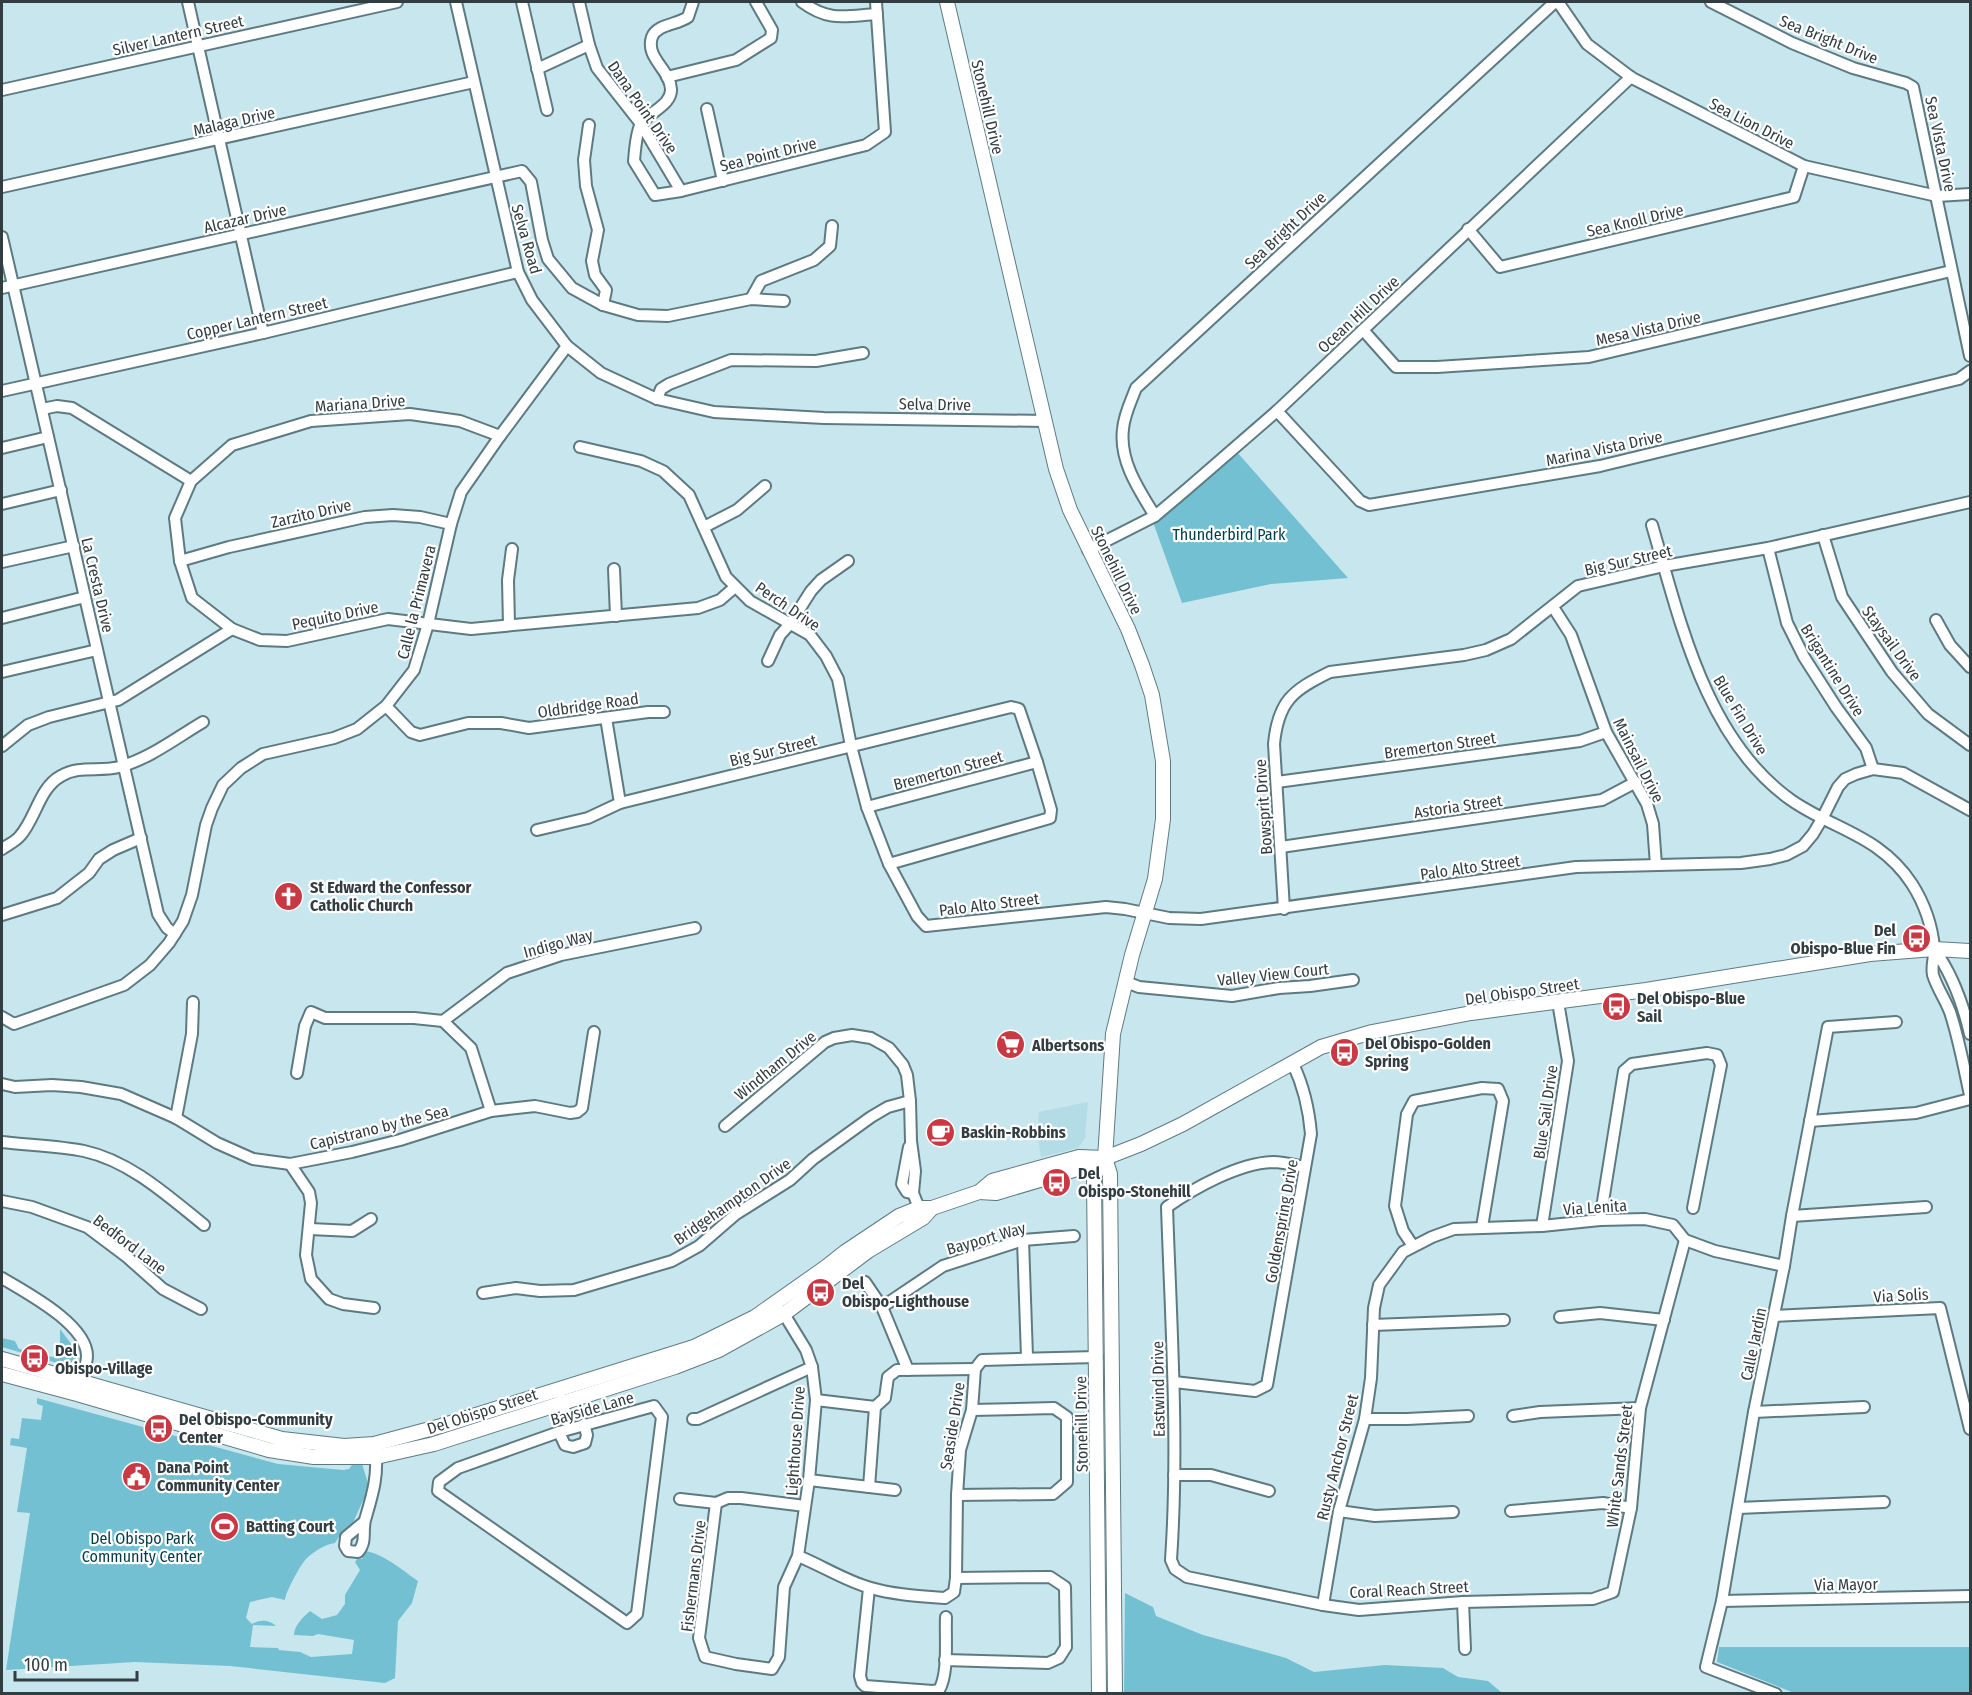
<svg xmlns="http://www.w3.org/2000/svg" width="1972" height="1695" viewBox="0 0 1972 1695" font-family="'Fira Sans Condensed',sans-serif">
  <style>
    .built { fill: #b4dce6 }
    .green { fill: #72c0d2 }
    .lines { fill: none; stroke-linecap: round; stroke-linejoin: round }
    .minor-casing { stroke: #5e7a81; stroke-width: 14 }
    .major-casing { stroke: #5e7a81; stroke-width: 16 }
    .minor { stroke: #fff; stroke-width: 10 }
    .major { stroke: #fff; stroke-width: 14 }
    .labels { text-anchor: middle; stroke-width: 4.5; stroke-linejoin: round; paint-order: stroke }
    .street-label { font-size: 16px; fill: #313d40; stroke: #fff }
    .park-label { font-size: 16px; fill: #003c47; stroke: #fff }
    .poi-label { font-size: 16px; font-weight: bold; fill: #313d40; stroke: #fff; text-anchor: start }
  </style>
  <rect width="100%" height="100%" fill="#c8e6ee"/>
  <path class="built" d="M1088,1102l-3,36 -7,10 -37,9 -4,-24 2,-21z"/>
  <g class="green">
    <path d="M1236,451l112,127 -77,6 -89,19 -29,-81z"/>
    <path d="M60,1329l15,20 1,9 -4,4 -8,3 -62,-18v-9l13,3 4,8 34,8 7,-12z"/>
    <path d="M37,1398l241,66 65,6 6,-1 5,-7 8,2 6,19 -3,13 -13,29 -12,10 -5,8c-10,1 -22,9 -29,16 -5,5 -21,34 -21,41l-13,-3 -22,5 -4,16 6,6c8,-4 16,-5 24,2l-23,-1 -3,22 28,1 1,2 21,2 11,5 41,-3 2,-14 -36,-6 -5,2 -19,-1c0,-9 9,-18 16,-24l12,8 15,-4 8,-11v-9l15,-25 -5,-8 2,-3h6l-4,-4 2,-4c17,-2 44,21 57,30l-6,22 -14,18 -3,57 -10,5 -155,-17 -95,-4 -129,8 24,-157 -13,-1 10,-64 -17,-3 1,-7 8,1 3,-21 19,2 2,-14 -6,-2z"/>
    <path d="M1125,1593l28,14 3,9 47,19 83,23 28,14 71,-7 58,3 15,9 30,4 14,12h-378z"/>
    <path d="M1719,1647h251v46h-176l-77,-31z"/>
  </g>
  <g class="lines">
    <defs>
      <g id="minor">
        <path d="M188,2l75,331"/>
        <path d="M456,2l62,270 14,28 35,46 34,27 56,26 57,13 110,6 221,3"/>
        <path d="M522,2l25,108"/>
        <path d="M579,2l10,43 8,23 44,56 40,67"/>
        <path d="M693,2l-5,15c-11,8 -31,7 -36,20 -7,21 18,32 19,52 1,16 -22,23 -30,35 -5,8 -6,26 -7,37l21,34 26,-4 185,-46 19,-13 -9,-130"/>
        <path d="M802,2c27,20 43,14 75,12"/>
        <path d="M1558,2l29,42 45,34 172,88 133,30 33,-2"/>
        <path d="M1711,2l81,41 61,25 53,15 7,4 57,269"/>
        <path d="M537,69l52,-24"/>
        <path d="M667,77l69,-17 35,-22 1,-8 -16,-28"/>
        <path d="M2,90l395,-88"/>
        <path d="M707,109l16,72"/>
        <path d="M589,125l-5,35 2,26 12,44 -6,31 3,14 11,15 -3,15"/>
        <path d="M2,187l472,-105"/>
        <path d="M1468,229l32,38 294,-70 10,-31"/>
        <path d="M2,237l156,677 9,14 8,6"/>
        <path d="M2,288l520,-117 9,11 11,58 6,19 24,29 31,17 35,10 30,1 83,-17 33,2"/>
        <path d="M751,299l10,-18 53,-21 16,-14 2,-20"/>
        <path d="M1363,330l33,37h41l152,-10 362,-86"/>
        <path d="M2,391l261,-58 255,-61"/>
        <path d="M657,399l4,-10 8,-5 62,-24 85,1 47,-8"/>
        <path d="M42,409l15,-3 15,2 119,73"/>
        <path d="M1277,411l83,90 9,4 231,-39 359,-87 11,-8"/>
        <path d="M580,447l61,14 22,10 26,24 37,82 24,24 60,34 16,21 12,23 13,67 16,61 22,57 28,52 9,10 180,-19 19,2 44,9 32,1 375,-52 165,-4 29,-4 16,-4 17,-9 10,-12 9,-15 16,-32 7,-8 11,-5 17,-5 30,4 67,37"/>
        <path d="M2,448l46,-11"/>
        <path d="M2,504l59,-14"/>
        <path d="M1155,516c-16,-26 -36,-55 -32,-87 1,-14 8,-28 13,-41l419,-386"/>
        <path d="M1652,525c28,95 53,214 139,275 43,30 89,35 121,84 12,19 20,41 22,64 1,9 -3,18 -1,27 4,13 12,24 17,37 9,27 14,56 20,83"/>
        <path d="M704,527l33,-17 28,-24"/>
        <path d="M1823,535l19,62 50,75 36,42 42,31"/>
        <path d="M1768,548l19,75 17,34 32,50 30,41 7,21"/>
        <path d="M1088,550l67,-34 32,-27 90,-78 354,-334"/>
        <path d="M180,561l49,-14 136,-30 28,-2 27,2 31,7"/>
        <path d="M2,562l72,-16"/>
        <path d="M614,569l2,47"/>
        <path d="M1553,607l18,28 35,97 41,72 6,20 3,41"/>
        <path d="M2,618l83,-21"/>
        <path d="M1936,620l14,25 20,22"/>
        <path d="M509,625l-1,-45 4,-31"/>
        <path d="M232,629l-40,-31 -12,-37 -5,-43 16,-37 41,-36 79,-24 99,-7 50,7 40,15"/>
        <path d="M768,661l12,-26 10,-11 21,-33 10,-11 27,-19"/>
        <path d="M2,672l95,-22"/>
        <path d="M386,706l25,26 9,3 48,-12h33l28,5 119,-16h16"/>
        <path d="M606,718l14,85"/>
        <path d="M2,746l26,-21 21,-8 69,-17 114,-71 28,11 27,1 101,-22 83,10 227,-21 22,-8 15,-13"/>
        <path d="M1277,782l303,-41 26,-9"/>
        <path d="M867,807l170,-45"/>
        <path d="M537,830l51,-12 32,-15 391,-96 8,2 18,53 14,48 -1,8 -161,46"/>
        <path d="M1281,847l321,-47 34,-18"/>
        <path d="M2,849c6,-4 14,-8 18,-13 16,-18 19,-48 41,-60 18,-11 38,-4 58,-9 30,-8 57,-29 84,-45"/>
        <path d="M1284,909l-10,-165c4,-43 19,-54 56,-72l134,-17 22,-5 25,-11 67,-53 86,-20 104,-18 202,-46"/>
        <path d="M2,915l55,-17 32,-25 10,-14 14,-9 28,-12"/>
        <path d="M1934,949c19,26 29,55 36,85"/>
        <path d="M1126,982l13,5 93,9 47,-8 31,-2 43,-6"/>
        <path d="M2,1017l12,7 110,-39 26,-20 19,-22 14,-22 9,-26 14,-70 6,-17 11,-23 18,-17 22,-14 71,-16 23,-9 29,-23 28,-36 14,-46 23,-100 10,-32 39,-56 67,-90"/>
        <path d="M443,1021l64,-48 54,-18 134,-27"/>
        <path d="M443,1021l28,27 20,63"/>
        <path d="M297,1073l8,-47 6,-14 14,6h89l29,3"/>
        <path d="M2,1084l13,3 37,-2 29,2 40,7 55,24 41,25 36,16 37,5 62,-12 48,-12 91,-29 44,-5 35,7 7,-1 5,-4 12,-76"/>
        <path d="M176,1118l16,-84 1,-32"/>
        <path d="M1810,1121l106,-8 54,-14"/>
        <path d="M725,1126l100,-84 9,-4 18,-3 19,3 18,10 14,17 4,10 3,26 1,40 4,30 -2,22 8,20"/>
        <path d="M2,1142c25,3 57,4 82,9 46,10 84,45 120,74"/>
        <path d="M909,1147l-7,37 5,8 6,1"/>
        <path d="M290,1164l19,28 2,11 -5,52 5,24 18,20 14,5 31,4"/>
        <path d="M1305,1167c-10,-2 -22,-5 -32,-5 -34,1 -79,26 -106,45 4,118 12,235 4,353l4,9 12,8 136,28 36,5 104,-8 130,-3 20,-7 18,-84 9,-100 45,-168"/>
        <path d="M2,1201l30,6 55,20 40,30 36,32 38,20"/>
        <path d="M1792,1216l134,-9"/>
        <path d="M1600,1220l24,-149 8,-7 75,-11 10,2 4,10 -28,143"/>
        <path d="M1542,1226l26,-165 -10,-59"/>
        <path d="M310,1229l42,2 19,-12"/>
        <path d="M1023,1240l4,117"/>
        <path d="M1413,1246l-10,-15 -8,-25 12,-92 7,-13 68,-13 16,1 5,12 -21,126"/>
        <path d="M2,1278c23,14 85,46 85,78 0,10 -6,22 -9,32"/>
        <path d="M865,1282l17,25 26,63"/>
        <path d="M483,1293l33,-5 24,3 34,-1 98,-29 27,-15 37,-32 54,-34 23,-21 58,-42 17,-10 22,-6"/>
        <path d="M882,1307l61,-41 80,-26 51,-4"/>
        <path d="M1774,1316l166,-8 30,121"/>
        <path d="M1560,1317l40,-4 64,7"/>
        <path d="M1373,1325l131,-5"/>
        <path d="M1174,1382l81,9 12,-6 44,-251c-2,-24 -7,-47 -18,-70"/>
        <path d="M561,1398l9,30"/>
        <path d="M816,1400l59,7"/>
        <path d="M654,1406l8,11 -25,197 -10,9 -189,-132 1,-9 19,-14 101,-36z"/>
        <path d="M1754,1412l110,-5"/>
        <path d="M1513,1416l27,-4 100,-4"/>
        <path d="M693,1419h5l114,-52"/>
        <path d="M1365,1419h42l61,-3"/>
        <path d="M559,1432l6,13 8,2 12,-4 2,-8 -3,-11"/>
        <path d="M1174,1475h37l58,16"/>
        <path d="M809,1480l86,10"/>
        <path d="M869,1487l6,-80 10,-9 3,-21 9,-7 78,-1"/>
        <path d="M957,1495l96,-1 14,-12v-65l-13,-9 -82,2"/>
        <path d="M680,1499l36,4 12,-5h13l64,8"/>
        <path d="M716,1503l-17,135 6,19 31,7 36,5 7,-12 5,-70 14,-31 11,-76 7,-80 -4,-33 -6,-17 -22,-36 -6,-5"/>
        <path d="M1738,1508l146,-6"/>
        <path d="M1339,1511l36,5 78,-4"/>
        <path d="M1511,1511l92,-8 28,5"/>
        <path d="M364,1522l-18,15 -1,9 3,5 10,1c9,-10 4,-20 7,-32 7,-24 14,-45 10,-71"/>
        <path d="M798,1556c25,10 47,25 73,32 24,7 49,8 74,10l9,-6 2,-14 1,-83 3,-45 12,-40 3,-41 7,-9 115,-3"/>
        <path d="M869,1588l-9,88 2,7 3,3 68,5 6,-1c10,-16 6,-54 7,-73"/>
        <path d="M1722,1601l248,-5"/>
        <path d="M1463,1602l2,47"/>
        <path d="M1323,1605l16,-94 26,-92 6,-41 3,-70 5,-23 24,-33 29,-15 22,-8 88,-3 58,-6 45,-1 28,6 12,15 30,11 69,15"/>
        <path d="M945,1660l103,3 11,-5 7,-11 -1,-60 -15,-10 -94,1"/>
        <path d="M1776,1694l-70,-27 16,-66 32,-189 30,-146 8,-50 36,-189 68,-5"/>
      </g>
      <g id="major">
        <path d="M947,2l109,467 14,41 58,119 14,36 10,30 11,66v58l-8,60 -23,76 -19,79 -8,124 5,16 5,520"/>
        <path d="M979,1192l17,1 81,-24 64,-25 42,-20 138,-77 51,-15 99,-19 175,-23 224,-36 64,-5 36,2"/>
        <path d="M2,1359l280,80 62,7 30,-2 67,-18 253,-79 61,-30 71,-50 19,-15 54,-36 20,-8h13l47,-16 13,-11 87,-24 26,1"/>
        <path d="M2,1374l75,20 192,56 45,7h62l58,-13 241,-77 44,-17 65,-36 84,-63 55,-33 9,-10"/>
        <path d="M1099,1694l-5,-518 11,-18"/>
      </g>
    </defs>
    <use href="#minor" class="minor-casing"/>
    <use href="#major" class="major-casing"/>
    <use href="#minor" class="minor"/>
    <use href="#major" class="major"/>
  </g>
  <defs>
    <symbol id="church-disc" viewBox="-11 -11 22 22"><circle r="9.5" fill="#c93944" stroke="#fff"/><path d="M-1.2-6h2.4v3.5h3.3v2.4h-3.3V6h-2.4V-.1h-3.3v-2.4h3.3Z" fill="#fff"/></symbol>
    <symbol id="bus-disc" viewBox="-11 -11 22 22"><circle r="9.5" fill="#c93944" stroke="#fff"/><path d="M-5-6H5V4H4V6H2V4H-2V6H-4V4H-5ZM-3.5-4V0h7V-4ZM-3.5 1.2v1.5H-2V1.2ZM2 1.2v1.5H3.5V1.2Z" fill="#fff"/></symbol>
    <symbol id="supermarket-disc" viewBox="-11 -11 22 22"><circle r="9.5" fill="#c93944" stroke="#fff"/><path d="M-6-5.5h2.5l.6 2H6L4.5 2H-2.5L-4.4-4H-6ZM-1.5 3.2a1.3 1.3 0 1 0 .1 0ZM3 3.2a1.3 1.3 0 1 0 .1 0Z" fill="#fff"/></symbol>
    <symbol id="cafe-disc" viewBox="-11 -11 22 22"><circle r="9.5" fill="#c93944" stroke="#fff"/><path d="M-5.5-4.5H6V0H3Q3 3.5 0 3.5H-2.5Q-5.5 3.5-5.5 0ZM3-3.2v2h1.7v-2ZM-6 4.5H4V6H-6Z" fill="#fff"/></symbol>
    <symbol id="civic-disc" viewBox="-11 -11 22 22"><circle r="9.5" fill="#c93944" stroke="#fff"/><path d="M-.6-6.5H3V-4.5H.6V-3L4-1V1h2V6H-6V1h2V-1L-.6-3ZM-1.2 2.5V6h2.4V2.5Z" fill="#fff"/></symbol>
    <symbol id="stadium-disc" viewBox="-11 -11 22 22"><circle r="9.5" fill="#c93944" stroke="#fff"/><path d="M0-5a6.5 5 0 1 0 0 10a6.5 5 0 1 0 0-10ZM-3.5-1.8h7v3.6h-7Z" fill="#fff"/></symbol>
  </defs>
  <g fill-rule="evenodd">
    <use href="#church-disc" x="272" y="880" width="33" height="33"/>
    <use href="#bus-disc" x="1900" y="922" width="33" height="33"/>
    <use href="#bus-disc" x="1600" y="990" width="33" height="33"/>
    <use href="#supermarket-disc" x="994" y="1028" width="33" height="33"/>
    <use href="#bus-disc" x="1328" y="1036" width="33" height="33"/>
    <use href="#cafe-disc" x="924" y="1116" width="33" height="33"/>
    <use href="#bus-disc" x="1040" y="1166" width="33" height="33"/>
    <use href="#bus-disc" x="804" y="1276" width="33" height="33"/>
    <use href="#bus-disc" x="18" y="1342" width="33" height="33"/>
    <use href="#bus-disc" x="142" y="1412" width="33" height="33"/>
    <use href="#civic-disc" x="120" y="1460" width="33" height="33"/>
    <use href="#stadium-disc" x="208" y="1510" width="33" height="33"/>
  </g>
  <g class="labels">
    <g class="street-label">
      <text transform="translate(178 35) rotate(-13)" y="6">Silver Lantern Street</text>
      <text transform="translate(1829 39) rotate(22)" y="6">Sea Bright Drive</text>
      <text transform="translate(643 107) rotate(55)" y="6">Dana Point Drive</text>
      <text transform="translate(988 107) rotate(77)" y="6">Stonehill Drive</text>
      <text transform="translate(234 121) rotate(-13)" y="6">Malaga Drive</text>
      <text transform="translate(1752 123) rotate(27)" y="6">Sea Lion Drive</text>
      <text transform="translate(1941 144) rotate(78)" y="6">Sea Vista Drive</text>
      <text transform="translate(768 154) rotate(-14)" y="6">Sea Point Drive</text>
      <text transform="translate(245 218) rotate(-13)" y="6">Alcazar Drive</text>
      <text transform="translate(1635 220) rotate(-13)" y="6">Sea Knoll Drive</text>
      <text transform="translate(1285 230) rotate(-43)" y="6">Sea Bright Drive</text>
      <text transform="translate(527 239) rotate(74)" y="6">Selva Road</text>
      <text transform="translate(1358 314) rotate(-43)" y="6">Ocean Hill Drive</text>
      <text transform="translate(257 318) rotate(-13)" y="6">Copper Lantern Street</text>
      <text transform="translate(1648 328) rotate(-13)" y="6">Mesa Vista Drive</text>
      <text transform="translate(360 403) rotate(-4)" y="6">Mariana Drive</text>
      <text transform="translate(935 404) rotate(1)" y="6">Selva Drive</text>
      <text transform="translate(1604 448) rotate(-12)" y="6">Marina Vista Drive</text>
      <text transform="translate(311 513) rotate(-13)" y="6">Zarzito Drive</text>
      <text transform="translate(1628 560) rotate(-13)" y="6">Big Sur Street</text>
      <text transform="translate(1117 570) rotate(64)" y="6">Stonehill Drive</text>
      <text transform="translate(98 585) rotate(77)" y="6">La Cresta Drive</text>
      <text transform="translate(416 602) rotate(-76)" y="6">Calle la Primavera</text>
      <text transform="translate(788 606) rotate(34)" y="6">Perch Drive</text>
      <text transform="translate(335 615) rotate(-12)" y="6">Pequito Drive</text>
      <text transform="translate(1892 643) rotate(54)" y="6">Staysail Drive</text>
      <text transform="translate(1833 670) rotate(58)" y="6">Brigantine Drive</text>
      <text transform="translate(588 705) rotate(-8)" y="6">Oldbridge Road</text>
      <text transform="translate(1741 715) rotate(59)" y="6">Blue Fin Drive</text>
      <text transform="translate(1440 745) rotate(-8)" y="6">Bremerton Street</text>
      <text transform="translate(773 750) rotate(-14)" y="6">Big Sur Street</text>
      <text transform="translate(1639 760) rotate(63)" y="6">Mainsail Drive</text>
      <text transform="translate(948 770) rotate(-15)" y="6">Bremerton Street</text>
      <text transform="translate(1458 806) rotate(-8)" y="6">Astoria Street</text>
      <text transform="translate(1263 807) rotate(-94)" y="6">Bowsprit Drive</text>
      <text transform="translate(1470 867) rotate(-8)" y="6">Palo Alto Street</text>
      <text transform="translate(989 904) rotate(-7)" y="6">Palo Alto Street</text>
      <text transform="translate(558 943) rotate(-15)" y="6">Indigo Way</text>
      <text transform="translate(1273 974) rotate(-6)" y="6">Valley View Court</text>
      <text transform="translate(1522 991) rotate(-8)" y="6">Del Obispo Street</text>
      <text transform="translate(775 1065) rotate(-39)" y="6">Windham Drive</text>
      <text transform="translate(1545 1112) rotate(-82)" y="6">Blue Sail Drive</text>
      <text transform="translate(379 1127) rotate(-14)" y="6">Capistrano by the Sea</text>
      <text transform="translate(732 1201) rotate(-35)" y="6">Bridgehampton Drive</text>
      <text transform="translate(1595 1207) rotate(-4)" y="6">Via Lenita</text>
      <text transform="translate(1281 1221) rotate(-80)" y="6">Goldenspring Drive</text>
      <text transform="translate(986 1238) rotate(-16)" y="6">Bayport Way</text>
      <text transform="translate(130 1244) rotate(37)" y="6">Bedford Lane</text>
      <text transform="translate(1901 1295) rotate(-3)" y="6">Via Solis</text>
      <text transform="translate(1753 1344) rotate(-78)" y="6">Calle Jardin</text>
      <text transform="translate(1158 1389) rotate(-91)" y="6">Eastwind Drive</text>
      <text transform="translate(592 1408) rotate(-16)" y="6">Bayside Lane</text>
      <text transform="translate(482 1411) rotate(-18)" y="6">Del Obispo Street</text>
      <text transform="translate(1081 1424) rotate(-91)" y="6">Stonehill Drive</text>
      <text transform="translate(952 1426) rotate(-81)" y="6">Seaside Drive</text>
      <text transform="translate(795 1441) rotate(-86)" y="6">Lighthouse Drive</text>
      <text transform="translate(1337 1457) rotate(-76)" y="6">Rusty Anchor Street</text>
      <text transform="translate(1619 1466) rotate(-83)" y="6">White Sands Street</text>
      <text transform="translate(693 1576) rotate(-83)" y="6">Fishermans Drive</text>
      <text transform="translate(1846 1584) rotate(-1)" y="6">Via Mayor</text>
      <text transform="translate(1409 1589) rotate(-3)" y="6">Coral Reach Street</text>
    </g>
    <g class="park-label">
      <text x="1229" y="540">Thunderbird Park</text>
      <text x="142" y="1544">Del Obispo Park<tspan x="142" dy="18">Community Center</tspan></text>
    </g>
    <g class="poi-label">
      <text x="310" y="893">St Edward the Confessor<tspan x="310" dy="18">Catholic Church</tspan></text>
      <text x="1896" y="936" text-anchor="end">Del<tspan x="1896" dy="18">Obispo-Blue Fin</tspan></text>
      <text x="1637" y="1004">Del Obispo-Blue<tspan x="1637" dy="18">Sail</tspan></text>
      <text x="1365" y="1049">Del Obispo-Golden<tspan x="1365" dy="18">Spring</tspan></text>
      <text x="1032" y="1051">Albertsons</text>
      <text x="961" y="1138">Baskin-Robbins</text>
      <text x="1078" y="1179">Del<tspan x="1078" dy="18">Obispo-Stonehill</tspan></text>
      <text x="842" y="1289">Del<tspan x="842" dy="18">Obispo-Lighthouse</tspan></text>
      <text x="55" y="1356">Del<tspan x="55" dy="18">Obispo-Village</tspan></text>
      <text x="179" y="1425">Del Obispo-Community<tspan x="179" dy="18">Center</tspan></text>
      <text x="157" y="1473">Dana Point<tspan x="157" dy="18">Community Center</tspan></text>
      <text x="246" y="1532">Batting Court</text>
    </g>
  </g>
  <rect width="1972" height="1695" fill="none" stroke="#313d40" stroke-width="6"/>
  <path d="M15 1671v9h122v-9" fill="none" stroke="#313d40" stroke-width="3"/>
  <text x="24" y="1671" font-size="18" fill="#313d40" stroke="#ffffff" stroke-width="4.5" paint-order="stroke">100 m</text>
</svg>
